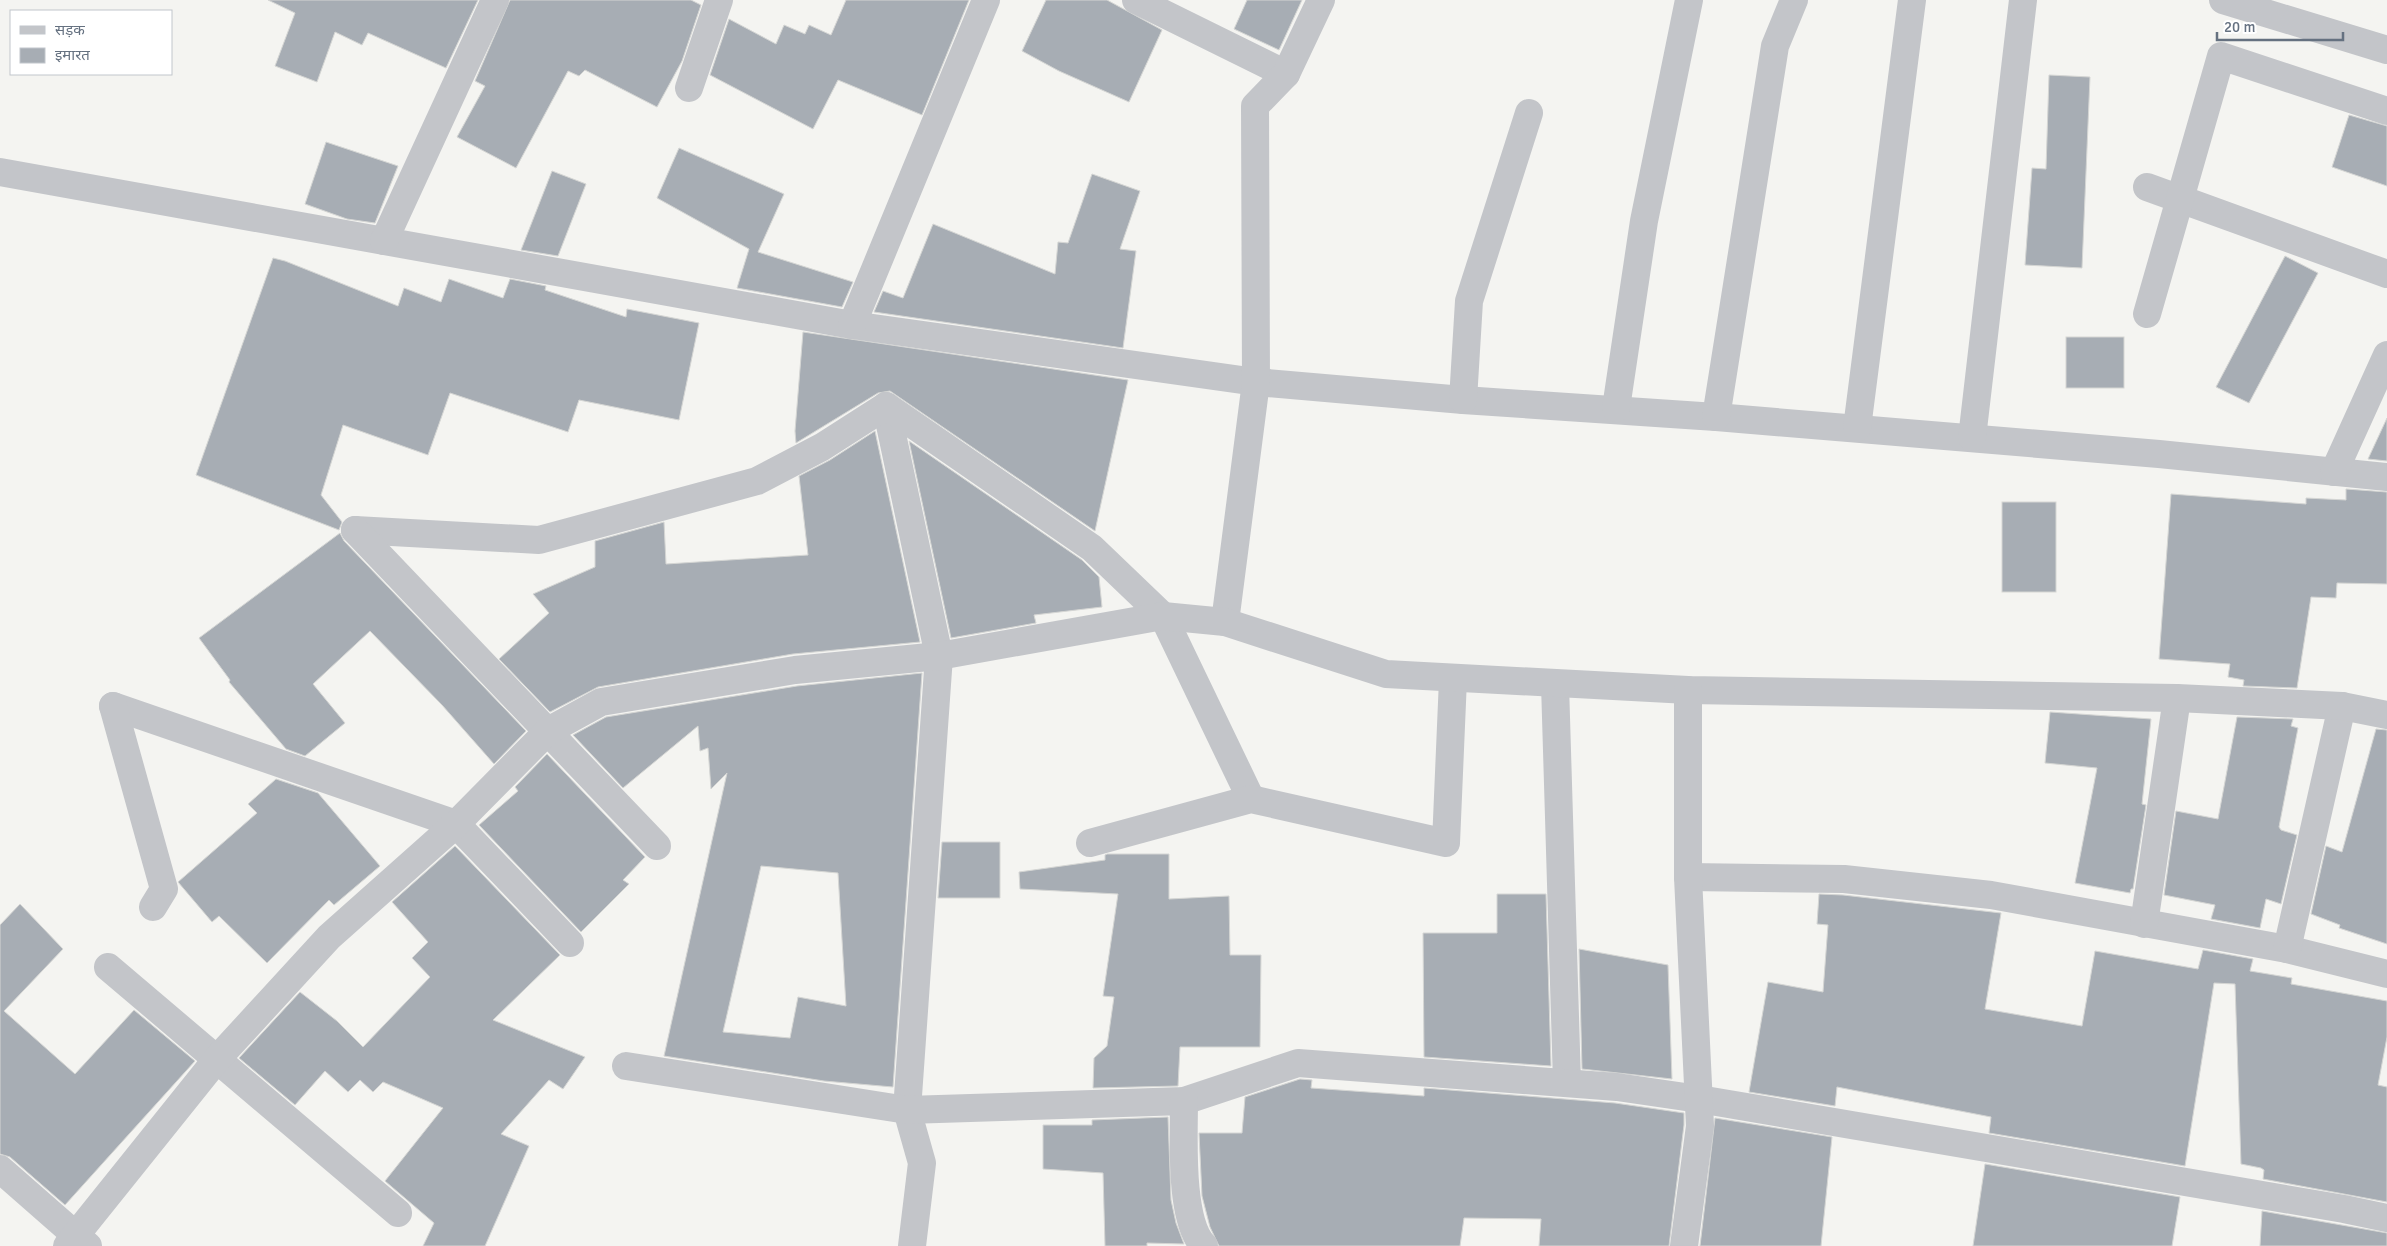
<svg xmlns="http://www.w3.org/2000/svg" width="2387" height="1246" viewBox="0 0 2387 1246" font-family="Signika,'Noto Sans Devanagari',sans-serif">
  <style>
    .building { fill: #a7adb4; stroke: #d5d6d4; fill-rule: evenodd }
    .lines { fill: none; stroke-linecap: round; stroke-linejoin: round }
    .street { stroke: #c3c5c9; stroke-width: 28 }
  </style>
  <rect width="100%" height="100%" fill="#f4f4f1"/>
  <g class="building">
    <path d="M268,0h210l-32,68 -78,-35 -6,12 -27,-13 -18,50 -42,-16 20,-53z"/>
    <path d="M510,0h181l10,5 -19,56 -25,46 -72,-37 -6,6 -11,-5 -52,97 -59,-31 28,-51 -10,-5z"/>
    <path d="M846,0h123l-47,115 -84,-35 -25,49 -103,-54 19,-56 47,25 8,-19 21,9 4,-9 22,10z"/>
    <path d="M1046,0h61l55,30 -33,72 -70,-31 -37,-20z"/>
    <path d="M1247,0h55l-23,50 -45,-21z"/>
    <path d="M2049,75l41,2 -8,191 -57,-3 7,-97 14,1z"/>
    <path d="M2349,115l38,11v60l-55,-19z"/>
    <path d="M326,142l72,24 -23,57 -28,-4 -42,-15z"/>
    <path d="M679,148l105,46 -26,58 95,30 -11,25 -105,-19 12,-39 -92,-51z"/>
    <path d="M552,171l34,13 -28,72 -37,-6z"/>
    <path d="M1092,174l48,17 -20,58 16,2 -13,97 -249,-36 9,-21 20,7 30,-74 122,50 3,-32 10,1z"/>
    <path d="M2285,256l33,17 -69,130 -33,-16z"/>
    <path d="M273,258l12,3 113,45 6,-18 37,14 8,-23 54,19 7,-19 36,7 -1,4 81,27 1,-8 72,14 -20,97 -100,-20 -11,32 -118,-39 -22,62 -85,-30 -22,70 21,27 -3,8 -143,-55z"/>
    <path d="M803,332l325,48 -33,151 -205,-140 -12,2 -82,50 -1,-12z"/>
    <rect x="2066" y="337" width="58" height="51"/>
    <path d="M2387,418v43l-19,-2z"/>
    <path d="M875,431l45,211 -127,12 -195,33 -48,25 -51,-53 50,-46 -16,-19 62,-27v-26l69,-19 2,42 142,-9 -9,-79 31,-16z"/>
    <path d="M909,441l173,119 17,17 3,30 -68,8 2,8 -85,15z"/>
    <path d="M2346,489l41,3v92l-50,-1 -1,15 -25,-1 -14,91 -54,-2 1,-6 -16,-3 2,-13 -71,-5 12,-165 135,10v-6l40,2z"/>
    <rect x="2002" y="502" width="54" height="90"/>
    <path d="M340,533l4,8 182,190 -32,33 -52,-59 -72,-74 -57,53 32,39 -40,33 -19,-7 -57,-67 1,-2 -31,-42z"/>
    <path d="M922,673l-29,414 -69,-6 -160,-25 63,-283 -16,16 -3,-41 -8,3 -2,-25 -75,62 -50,-53 33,-18 191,-31zM761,866l77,7 8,133 -48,-9 -8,41 -67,-6z"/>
    <path d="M2050,712l101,7 -9,85 4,1 -13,84h-2l-1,4 -55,-10 22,-115 -52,-5z"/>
    <path d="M2237,717l56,2 -2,7 7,2 -19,99 2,3 16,5 -16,69 -15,-5 -6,29 -49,-9 4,-14 -51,-10 12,-84 42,8z"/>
    <path d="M2376,729l11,1v214l-48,-16 1,-3 -29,-11 15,-68 16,6z"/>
    <path d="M547,754l98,103 -22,23 6,4 -48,48 -102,-107 39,-34 -3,-4z"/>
    <path d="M276,779l42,14 62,73 -46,39 -5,-5 -62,63 -48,-47 -7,6 -34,-40 79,-69 -9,-9z"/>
    <path d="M942,842h58v56h-62z"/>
    <path d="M455,846l105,109 -67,65 92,37 -22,32 -14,-9 -48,54 28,12 -44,100h-62l11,-23 -49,-42 58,-73 -60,-26 -10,10 -13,-12 -12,12 -23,-21 -30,34 -56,-47 61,-66 37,29 26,26 67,-70 -18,-19 16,-16 -36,-40z"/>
    <path d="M1107,854h62v45l60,-3 1,59h31l-1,92h-80l-2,39 -85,2 1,-30 13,-12 7,-49 -11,-1 15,-102 -98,-5 -1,-17 86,-12v-5z"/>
    <path d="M1497,894h49l5,172 -127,-9 -1,-124h74z"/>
    <path d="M1819,894l24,1 158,18 -16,96 97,17 13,-75 103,18 5,-19 50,9 -3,12 42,7 -1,6 96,17v36l-9,48 9,2v115l-124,-23 1,-9 -3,-2 -20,-4 -6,-180 -21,-1 -29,183 -196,-33 2,-16 -154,-30 -2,19 -86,-14 19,-110 55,10 5,-67 -11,-1z"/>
    <path d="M20,904l43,45 -59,62 71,63 59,-64 61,51 -130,144 -55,-48 -10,-3v-229z"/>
    <path d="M1579,949l89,16 4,114 -90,-10z"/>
    <path d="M1300,1079l12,1 -1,8 113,8v-8l191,15 69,10v12l-15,121h-130l2,-27 -77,-1 -4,28h-241l-9,-19 -8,-31 -3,-63h43l3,-36z"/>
    <path d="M1168,1117l3,83 5,23 8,21 -37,-1v3h-42l-2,-73 -60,-4v-44h49v-5z"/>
    <path d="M1715,1118l117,19 -11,109h-121z"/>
    <path d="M1985,1164l195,33 -8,49h-199z"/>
    <path d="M2262,1211l125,22v13h-127z"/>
  </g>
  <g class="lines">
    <g class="street">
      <path d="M1136,0l150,74"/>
      <path d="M2223,0l164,50"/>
      <path d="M689,88l30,-88"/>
      <path d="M0,172l852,153 404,57 207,18 253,17 443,37 228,23"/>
      <path d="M2147,187l240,87"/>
      <path d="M384,241l111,-241"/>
      <path d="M2147,314l74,-258 166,55"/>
      <path d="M852,325l134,-325"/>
      <path d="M1463,400l6,-99 60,-188"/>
      <path d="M886,406l53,250 -32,454 15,53 -10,83"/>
      <path d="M1616,408l28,-187 45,-221"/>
      <path d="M1716,417l59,-371 19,-46"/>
      <path d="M1857,428l55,-428"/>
      <path d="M1972,438l51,-438"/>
      <path d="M2334,472l53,-117"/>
      <path d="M355,530l184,10 218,-59 65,-34 64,-41 206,142 71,68 88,183"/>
      <path d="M355,530l302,316"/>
      <path d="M1225,622l31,-240 -1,-276 31,-32 35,-74"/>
      <path d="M1555,684l12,399"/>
      <path d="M113,706l343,118 114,119"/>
      <path d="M113,706l51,183 -11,18"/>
      <path d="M1090,843l161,-44 195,44 7,-164"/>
      <path d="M1688,877l156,2 147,16 296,54 100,25"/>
      <path d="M2144,924l33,-226"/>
      <path d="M2287,949l55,-243"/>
      <path d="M108,967l290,246"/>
      <path d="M626,1066l281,44 277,-9 114,-38 319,24 82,12 645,110 43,9"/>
      <path d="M1184,1101c0,35 -5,120 20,145"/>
      <path d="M0,1169l88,77"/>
      <path d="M67,1246l150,-187 112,-122 127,-113 92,-93 53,-29 194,-32 144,-14 224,-40 62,6 161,52 302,16 489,8 165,8 45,9"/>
      <path d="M1684,1246l16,-120 -12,-249v-187"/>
    </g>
  </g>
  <rect x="10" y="10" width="162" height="65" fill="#ffffff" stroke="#c1c6cc"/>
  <rect x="20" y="26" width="25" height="8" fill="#c3c5c9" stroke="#c1c6cc"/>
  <text x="55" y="35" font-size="15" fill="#657180">सड़क</text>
  <rect x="20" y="48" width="25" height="15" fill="#a7adb4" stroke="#c1c6cc"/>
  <text x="55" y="60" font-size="15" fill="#657180">इमारत</text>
  <path d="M2217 32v8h126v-8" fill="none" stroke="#657180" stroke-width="2.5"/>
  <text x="2224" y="32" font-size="15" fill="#657180" stroke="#ffffff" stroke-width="4" paint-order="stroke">20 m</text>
</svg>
